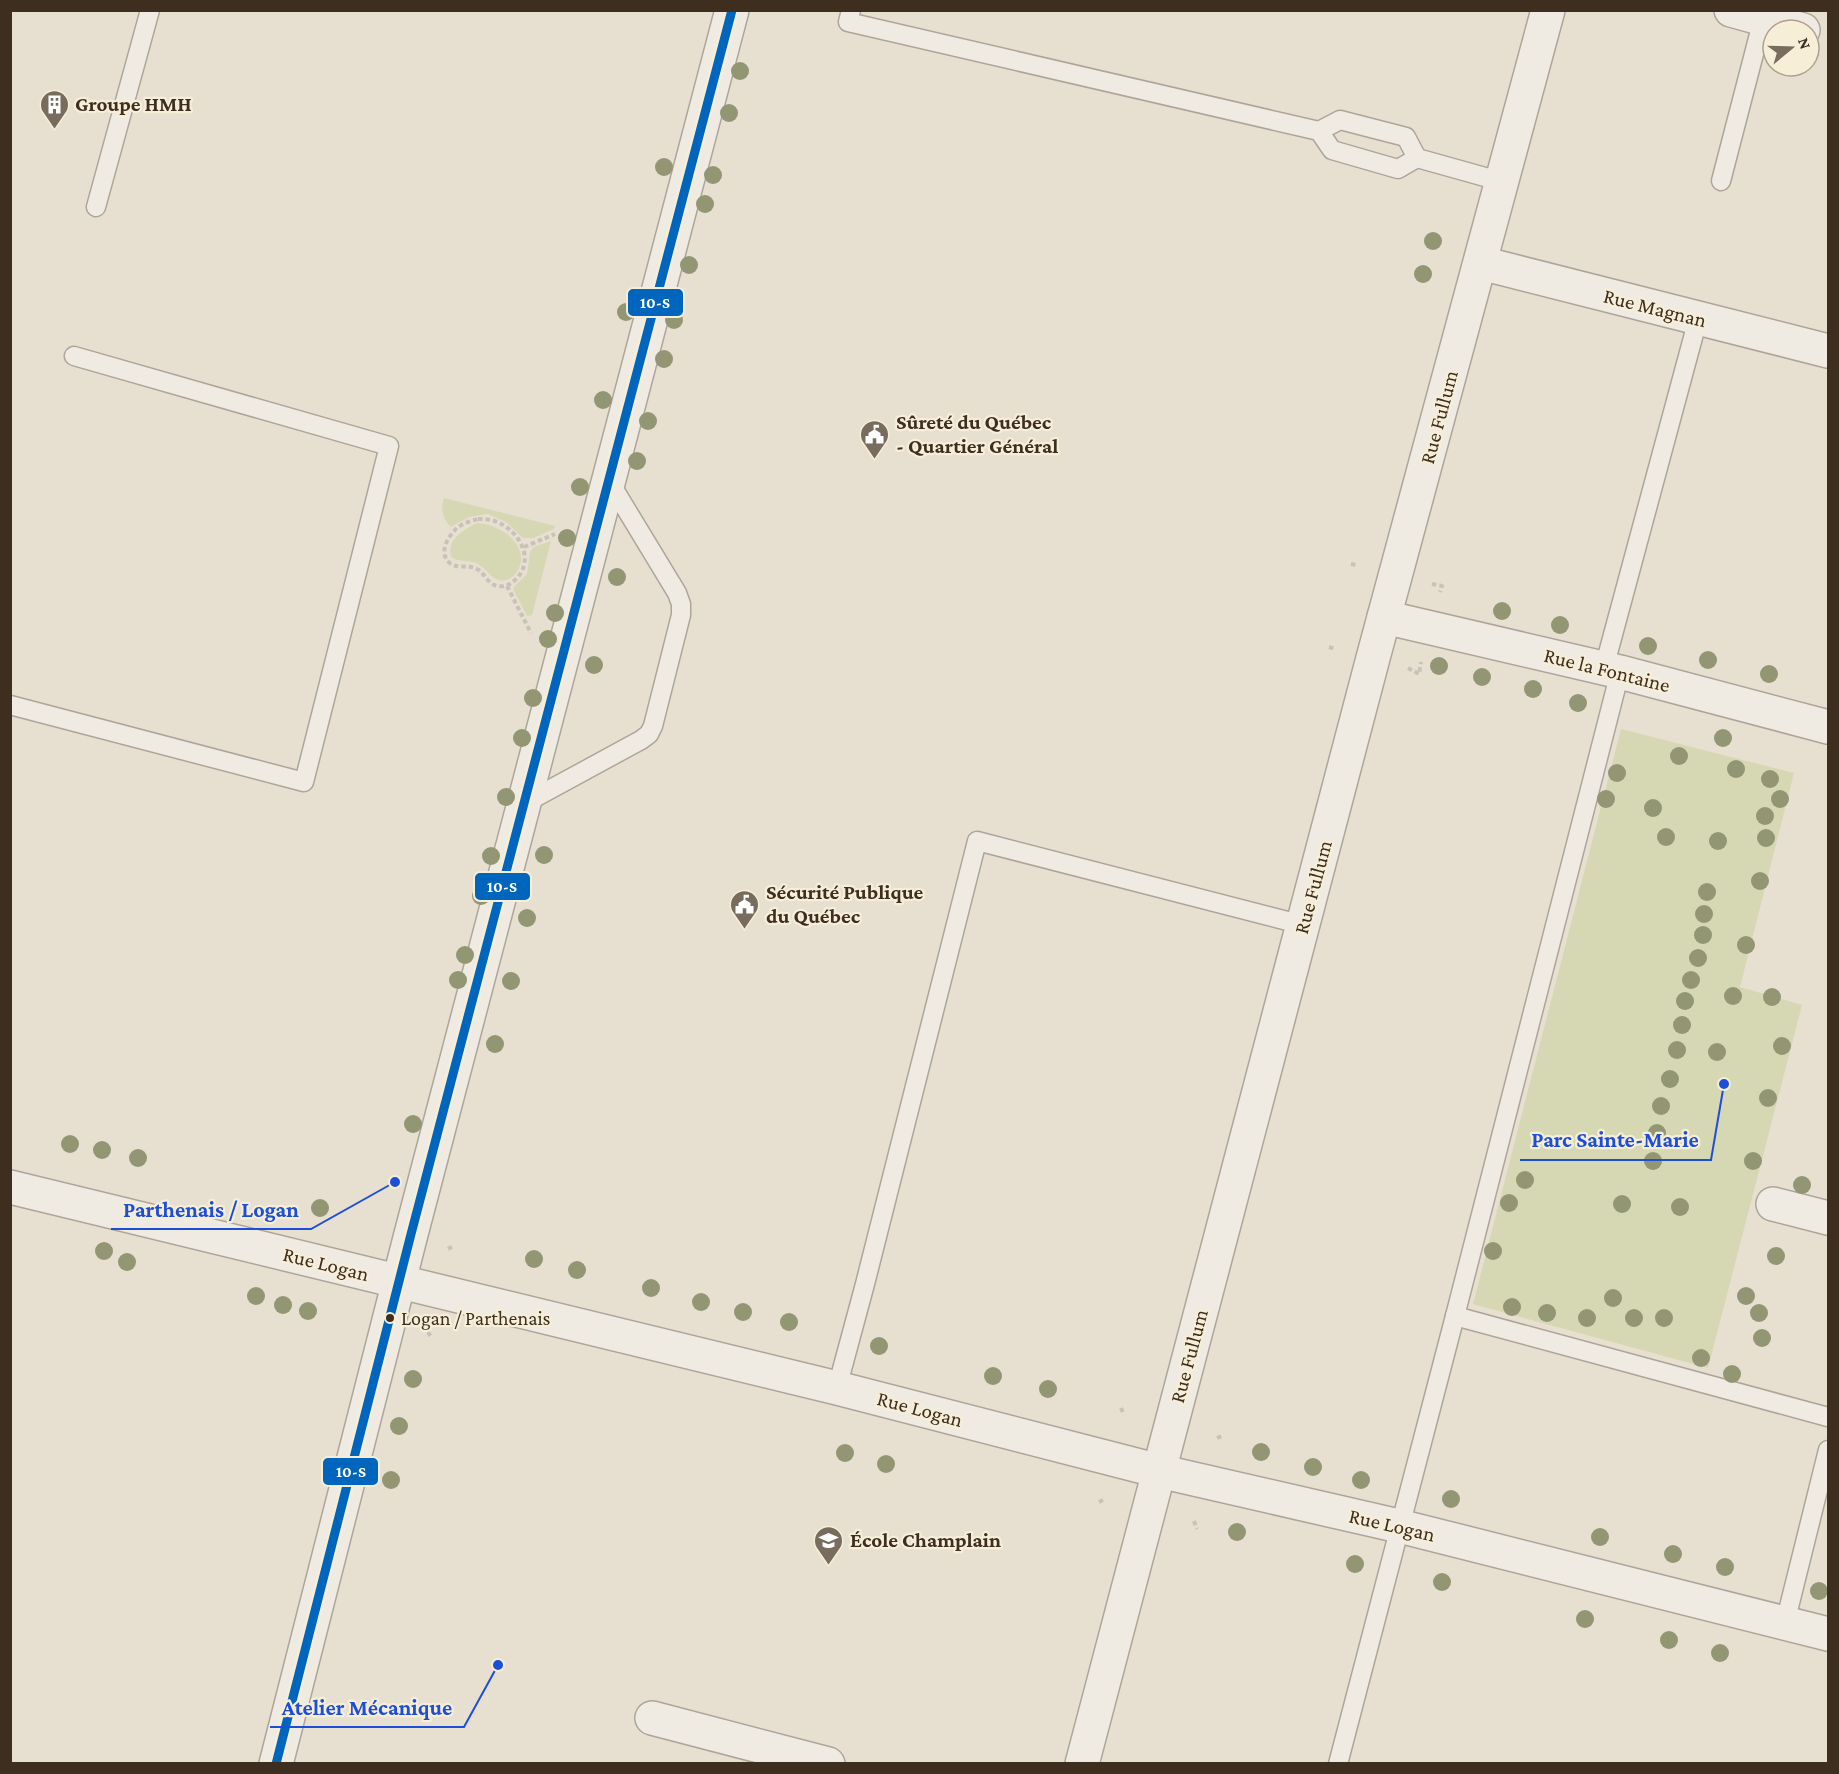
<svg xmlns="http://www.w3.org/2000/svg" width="1839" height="1774" viewBox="0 0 1839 1774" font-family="'Crimson Pro',serif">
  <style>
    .green { fill: #d6d7b3 }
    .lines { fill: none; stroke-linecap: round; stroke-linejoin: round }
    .lane-casing { stroke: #ada599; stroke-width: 21 }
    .street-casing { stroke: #ada599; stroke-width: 36 }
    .path { stroke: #c8c2b9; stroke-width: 4; stroke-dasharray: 4.5 3; stroke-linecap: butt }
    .lane { stroke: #efebe3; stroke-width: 18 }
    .street { stroke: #efebe3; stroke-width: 33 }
    .bus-1-casing { stroke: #f7eed8; stroke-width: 14 }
    .bus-1 { stroke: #0065bd; stroke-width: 9 }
    .tree { fill: #929673 }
    .bus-dot { fill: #3d2e20; stroke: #f7eed8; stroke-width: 2 }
    .labels { text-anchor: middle; stroke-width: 4.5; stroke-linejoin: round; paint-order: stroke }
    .bus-label { font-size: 20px; fill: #3d2e20; stroke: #f7eed8; text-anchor: start }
    .poi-label { font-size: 21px; font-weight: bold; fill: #3d2e20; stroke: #f7eed8; text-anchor: start }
    .street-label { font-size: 21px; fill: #3d2e20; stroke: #f7eed8 }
    .leader { fill: none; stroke: #1d4ed8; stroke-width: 2 }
    .callout-dot { fill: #1d4ed8; stroke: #f7eed8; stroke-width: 2 }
    .callout-label { font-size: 22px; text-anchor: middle; font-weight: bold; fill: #1d4ed8; stroke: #f7eed8; stroke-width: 4.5; stroke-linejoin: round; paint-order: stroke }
    .line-badge { stroke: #f7eed8; stroke-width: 2 }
    .badge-label { font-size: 16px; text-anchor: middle; font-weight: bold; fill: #fff }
  </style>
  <rect width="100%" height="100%" fill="#e7e0d1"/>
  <g class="green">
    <path d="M444,498l111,28 -1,3 -21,9h-10l-17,-16 -18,-8 -19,3 -18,10c-8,-7 -11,-19 -7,-29z"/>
    <path d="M477,523c19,1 44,15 44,36 0,13 -13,26 -25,20 -6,-3 -11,-11 -18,-15 -9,-5 -18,-1 -27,-7 -5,-17 13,-28 26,-34z"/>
    <path d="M551,541l-19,74 -5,1 -13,-25v-4l13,-13 3,-22 4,-5z"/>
    <path d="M1621,729l173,44 -54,214 62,18 -94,363 -235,-64z"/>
  </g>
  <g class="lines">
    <defs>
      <g id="lane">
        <path d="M851,10l-3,12 471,109 13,19 66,19 19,-11 86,24"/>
        <path d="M1319,131l21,-11 66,17 11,21"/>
        <path d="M1721,181l42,-162"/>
        <path d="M96,207l54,-197"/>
        <path d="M1604,668l94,-349"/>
        <path d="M10,705l294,77 85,-336 -315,-90"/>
        <path d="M525,803l116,-63 8,-6 4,-8 28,-111v-11l-4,-11 -68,-112"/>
        <path d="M1455,1316l373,101"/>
        <path d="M837,1388l28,-104 112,-443 326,84"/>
        <path d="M1785,1623l43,-173"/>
        <path d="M1338,1764l117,-448 165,-644"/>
      </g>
      <g id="street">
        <path d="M1731,10l72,20"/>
        <path d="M1481,263l347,88"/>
        <path d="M1384,617l236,55 208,55"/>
        <path d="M10,1187l827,201 322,83 240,55 429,108"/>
        <path d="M1773,1204l55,14"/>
        <path d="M652,1718l176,46"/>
        <path d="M276,1764l134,-526 322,-1228"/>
        <path d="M1082,1764l291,-1106 175,-648"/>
      </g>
    </defs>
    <use href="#lane" class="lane-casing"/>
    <use href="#street" class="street-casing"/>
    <g class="path">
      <path d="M478,519c7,0 13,0 19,3 23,9 39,39 18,58 -6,7 -18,9 -25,2 -5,-4 -7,-10 -13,-13 -9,-5 -18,0 -26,-5 -14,-10 -3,-28 6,-36 6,-5 14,-7 21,-9z"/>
      <path d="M524,547l31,-13"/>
      <path d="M1351,564l5,1"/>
      <path d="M1432,584l10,2 -2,6"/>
      <path d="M507,586l24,47"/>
      <path d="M1329,647l6,2"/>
      <path d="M1408,668l11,6 2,-12"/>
      <path d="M448,1249l5,-3"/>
      <path d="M428,1332l3,5"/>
      <path d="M1121,1408l3,7"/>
      <path d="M1217,1438l5,-2"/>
      <path d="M1099,1502l4,-2"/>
      <path d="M1194,1521l3,8"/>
    </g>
    <use href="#lane" class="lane"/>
    <use href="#street" class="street"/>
    <defs>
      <path id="bus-1" d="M276,1764l134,-526 322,-1228"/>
    </defs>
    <use href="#bus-1" class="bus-1-casing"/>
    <use href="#bus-1" class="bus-1"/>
  </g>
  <g class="tree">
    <circle cx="740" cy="71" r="9"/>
    <circle cx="729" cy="113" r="9"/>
    <circle cx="664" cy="167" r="9"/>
    <circle cx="713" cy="175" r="9"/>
    <circle cx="705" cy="204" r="9"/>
    <circle cx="1433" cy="241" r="9"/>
    <circle cx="689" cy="265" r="9"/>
    <circle cx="1423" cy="274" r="9"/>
    <circle cx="626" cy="312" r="9"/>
    <circle cx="674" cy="320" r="9"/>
    <circle cx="664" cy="359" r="9"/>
    <circle cx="603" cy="400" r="9"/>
    <circle cx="648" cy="421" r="9"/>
    <circle cx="637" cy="461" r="9"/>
    <circle cx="580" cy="487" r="9"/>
    <circle cx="567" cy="538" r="9"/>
    <circle cx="617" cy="577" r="9"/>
    <circle cx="1502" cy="611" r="9"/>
    <circle cx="555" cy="613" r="9"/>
    <circle cx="1560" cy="625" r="9"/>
    <circle cx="548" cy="639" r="9"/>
    <circle cx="1648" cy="646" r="9"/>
    <circle cx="1708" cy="660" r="9"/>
    <circle cx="594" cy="665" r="9"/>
    <circle cx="1439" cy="666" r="9"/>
    <circle cx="1769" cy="674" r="9"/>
    <circle cx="1482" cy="677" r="9"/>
    <circle cx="1533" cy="689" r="9"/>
    <circle cx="533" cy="698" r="9"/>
    <circle cx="1578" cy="703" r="9"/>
    <circle cx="522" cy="738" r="9"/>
    <circle cx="1723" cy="738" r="9"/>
    <circle cx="1679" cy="756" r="9"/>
    <circle cx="1736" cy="769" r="9"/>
    <circle cx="1617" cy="773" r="9"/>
    <circle cx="1770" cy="779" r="9"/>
    <circle cx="506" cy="797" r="9"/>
    <circle cx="1606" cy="799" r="9"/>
    <circle cx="1780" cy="799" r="9"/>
    <circle cx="1653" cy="808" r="9"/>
    <circle cx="1765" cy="816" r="9"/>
    <circle cx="1666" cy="837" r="9"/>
    <circle cx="1766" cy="838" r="9"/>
    <circle cx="1718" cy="841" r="9"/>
    <circle cx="544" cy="855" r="9"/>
    <circle cx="491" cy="856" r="9"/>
    <circle cx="1760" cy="881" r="9"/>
    <circle cx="1707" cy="892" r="9"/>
    <circle cx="481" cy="896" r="9"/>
    <circle cx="1704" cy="914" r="9"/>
    <circle cx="527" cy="918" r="9"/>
    <circle cx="1703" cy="935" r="9"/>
    <circle cx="1746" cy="945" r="9"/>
    <circle cx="465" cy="955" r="9"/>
    <circle cx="1698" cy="958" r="9"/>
    <circle cx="458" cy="980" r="9"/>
    <circle cx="1691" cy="980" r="9"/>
    <circle cx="511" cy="981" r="9"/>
    <circle cx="1733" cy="996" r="9"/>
    <circle cx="1772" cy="997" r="9"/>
    <circle cx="1685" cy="1001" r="9"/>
    <circle cx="1682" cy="1025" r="9"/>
    <circle cx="495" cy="1044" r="9"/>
    <circle cx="1782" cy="1046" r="9"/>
    <circle cx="1677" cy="1050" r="9"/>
    <circle cx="1717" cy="1052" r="9"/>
    <circle cx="1670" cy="1079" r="9"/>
    <circle cx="1768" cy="1098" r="9"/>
    <circle cx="1661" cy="1106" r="9"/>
    <circle cx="413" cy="1124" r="9"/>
    <circle cx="1657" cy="1133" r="9"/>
    <circle cx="70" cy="1144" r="9"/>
    <circle cx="102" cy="1150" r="9"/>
    <circle cx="138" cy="1158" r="9"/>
    <circle cx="1653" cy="1161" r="9"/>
    <circle cx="1753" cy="1161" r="9"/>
    <circle cx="1525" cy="1180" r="9"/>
    <circle cx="1802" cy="1185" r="9"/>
    <circle cx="1509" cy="1203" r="9"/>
    <circle cx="1622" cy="1204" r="9"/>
    <circle cx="1680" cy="1207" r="9"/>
    <circle cx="320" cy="1208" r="9"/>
    <circle cx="104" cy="1251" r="9"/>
    <circle cx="1493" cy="1251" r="9"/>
    <circle cx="1776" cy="1256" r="9"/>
    <circle cx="534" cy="1259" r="9"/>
    <circle cx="127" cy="1262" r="9"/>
    <circle cx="577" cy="1270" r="9"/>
    <circle cx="651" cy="1288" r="9"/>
    <circle cx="256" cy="1296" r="9"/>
    <circle cx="1746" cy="1296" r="9"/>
    <circle cx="1613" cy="1298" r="9"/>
    <circle cx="701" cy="1302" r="9"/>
    <circle cx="283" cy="1305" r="9"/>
    <circle cx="1512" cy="1307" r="9"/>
    <circle cx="308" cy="1311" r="9"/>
    <circle cx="743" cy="1312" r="9"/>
    <circle cx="1547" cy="1313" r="9"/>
    <circle cx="1759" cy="1313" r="9"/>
    <circle cx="1587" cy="1318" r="9"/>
    <circle cx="1634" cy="1318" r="9"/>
    <circle cx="1664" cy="1318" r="9"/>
    <circle cx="789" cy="1322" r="9"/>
    <circle cx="1762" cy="1338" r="9"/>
    <circle cx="879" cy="1346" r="9"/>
    <circle cx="1701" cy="1358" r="9"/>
    <circle cx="1732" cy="1374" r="9"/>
    <circle cx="993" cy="1376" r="9"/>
    <circle cx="413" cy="1379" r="9"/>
    <circle cx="1048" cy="1389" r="9"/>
    <circle cx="399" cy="1426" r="9"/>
    <circle cx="1261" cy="1452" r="9"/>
    <circle cx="845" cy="1453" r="9"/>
    <circle cx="886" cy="1464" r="9"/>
    <circle cx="1313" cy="1467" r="9"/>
    <circle cx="391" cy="1480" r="9"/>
    <circle cx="1361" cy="1480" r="9"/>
    <circle cx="1451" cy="1499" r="9"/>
    <circle cx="1237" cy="1532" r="9"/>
    <circle cx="1600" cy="1537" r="9"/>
    <circle cx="1673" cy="1554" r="9"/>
    <circle cx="1355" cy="1564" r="9"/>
    <circle cx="1725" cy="1567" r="9"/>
    <circle cx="1442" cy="1582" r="9"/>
    <circle cx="1819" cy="1591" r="9"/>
    <circle cx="1585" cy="1619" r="9"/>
    <circle cx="1669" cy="1640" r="9"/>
    <circle cx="1720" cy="1653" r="9"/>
  </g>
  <defs>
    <symbol id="building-pin" viewBox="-11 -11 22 30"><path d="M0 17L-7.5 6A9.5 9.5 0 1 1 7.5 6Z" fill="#786c5e" stroke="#f7eed8"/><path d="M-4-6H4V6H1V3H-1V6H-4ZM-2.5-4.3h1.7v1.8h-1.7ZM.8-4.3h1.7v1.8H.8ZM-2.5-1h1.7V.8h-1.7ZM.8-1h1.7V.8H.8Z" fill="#fff"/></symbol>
    <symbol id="civic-pin" viewBox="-11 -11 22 30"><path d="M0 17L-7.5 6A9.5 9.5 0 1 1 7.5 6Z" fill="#786c5e" stroke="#f7eed8"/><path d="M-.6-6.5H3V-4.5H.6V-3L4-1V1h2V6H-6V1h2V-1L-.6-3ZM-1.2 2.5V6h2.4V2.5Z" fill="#fff"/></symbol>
    <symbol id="school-pin" viewBox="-11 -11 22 30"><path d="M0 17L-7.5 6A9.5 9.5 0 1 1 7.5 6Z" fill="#786c5e" stroke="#f7eed8"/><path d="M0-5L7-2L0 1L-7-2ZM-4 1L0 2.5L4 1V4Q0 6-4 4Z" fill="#fff"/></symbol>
  </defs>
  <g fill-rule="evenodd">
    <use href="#building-pin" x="38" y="88" width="33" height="45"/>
    <use href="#civic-pin" x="858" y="418" width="33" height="45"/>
    <use href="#civic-pin" x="728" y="888" width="33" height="45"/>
    <use href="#school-pin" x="812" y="1524" width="33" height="45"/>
  </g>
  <circle class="bus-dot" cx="390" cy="1318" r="5"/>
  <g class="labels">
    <g class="bus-label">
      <text x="401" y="1325">Logan / Parthenais</text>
    </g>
    <g class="poi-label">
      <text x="75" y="111">Groupe HMH</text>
      <text x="896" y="429">Sûreté du Québec<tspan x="896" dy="24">- Quartier Général</tspan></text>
      <text x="766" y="899">Sécurité Publique<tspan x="766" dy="24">du Québec</tspan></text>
      <text x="850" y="1547">École Champlain</text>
    </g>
    <g class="street-label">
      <text transform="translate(1655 308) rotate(14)" y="7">Rue Magnan</text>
      <text transform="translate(1439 417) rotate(-75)" y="7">Rue Fullum</text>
      <text transform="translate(1607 670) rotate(14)" y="7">Rue la Fontaine</text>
      <text transform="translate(1313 887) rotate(-75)" y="7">Rue Fullum</text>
      <text transform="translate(326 1264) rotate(14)" y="7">Rue Logan</text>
      <text transform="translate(1189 1356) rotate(-75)" y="7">Rue Fullum</text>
      <text transform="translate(920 1409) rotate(15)" y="7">Rue Logan</text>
      <text transform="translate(1392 1525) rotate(13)" y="7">Rue Logan</text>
    </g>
  </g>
  <path class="leader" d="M1724 1084L1711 1160H1520M395 1182L311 1229H111M498 1665L464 1727H270"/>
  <g class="callout-dot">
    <circle cx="1724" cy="1084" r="6"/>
    <circle cx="395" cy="1182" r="6"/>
    <circle cx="498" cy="1665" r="6"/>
  </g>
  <g class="callout-label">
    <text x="1615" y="1147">Parc Sainte-Marie</text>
    <text x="211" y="1217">Parthenais / Logan</text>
    <text x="367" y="1715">Atelier Mécanique</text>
  </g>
  <g class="line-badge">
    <rect x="627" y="288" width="57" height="29" rx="6" fill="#0065bd"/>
    <rect x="474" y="872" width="57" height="29" rx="6" fill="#0065bd"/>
    <rect x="322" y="1457" width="57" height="29" rx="6" fill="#0065bd"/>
  </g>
  <g class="badge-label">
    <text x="655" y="308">10-S</text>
    <text x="502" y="892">10-S</text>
    <text x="351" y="1477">10-S</text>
  </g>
  <rect width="1839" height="1774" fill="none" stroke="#3d2e20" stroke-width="24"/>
  <g transform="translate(1791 48) rotate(71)"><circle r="28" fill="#f7eed8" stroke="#ada18e" stroke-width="1.5"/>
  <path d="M0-4.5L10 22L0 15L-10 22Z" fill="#786c5e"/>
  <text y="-9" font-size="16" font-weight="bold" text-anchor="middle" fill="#3d2e20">N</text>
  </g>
</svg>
